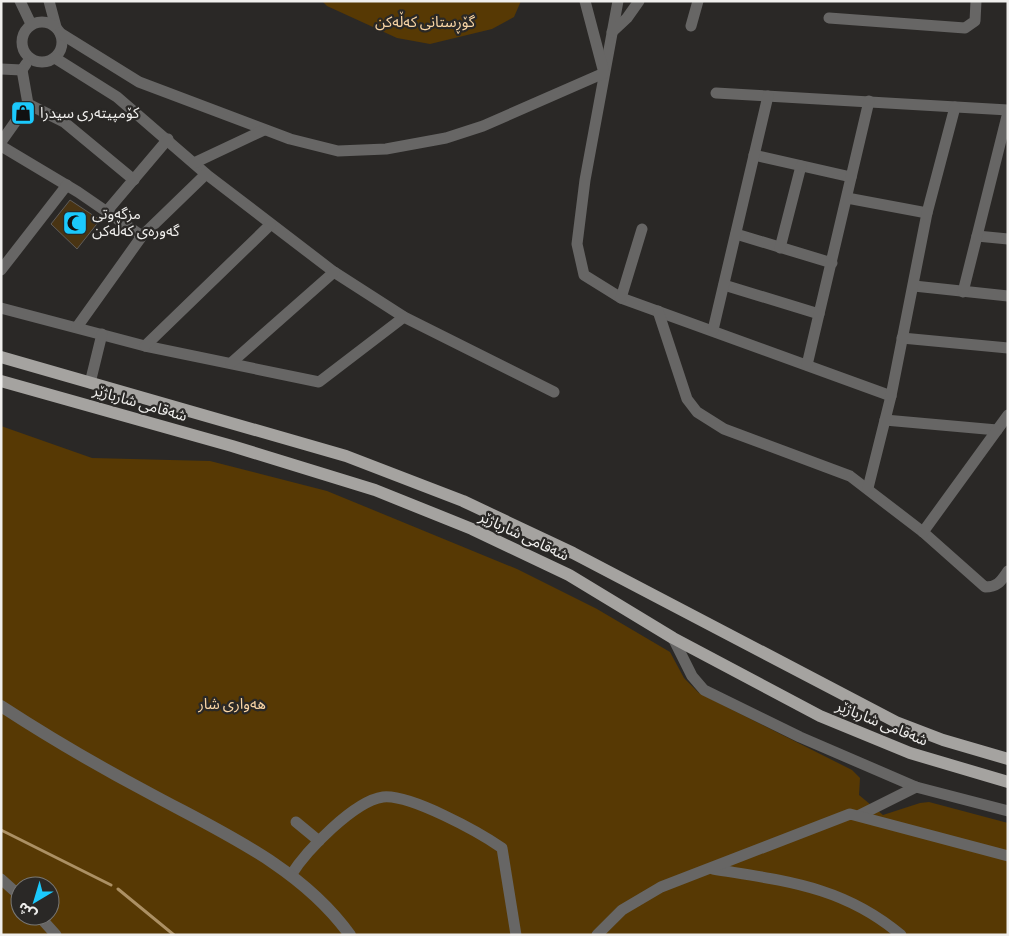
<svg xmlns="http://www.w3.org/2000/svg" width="1009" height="936" viewBox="0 0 1009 936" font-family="Barlow,'Noto Sans Arabic',sans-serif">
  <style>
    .green { fill: #573904; fill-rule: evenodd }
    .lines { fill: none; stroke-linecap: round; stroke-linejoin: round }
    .stream { stroke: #ac9064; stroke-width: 3 }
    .building { fill: #493413; stroke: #5f5c59 }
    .minor { stroke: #676665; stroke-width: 11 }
    .tertiary { stroke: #676665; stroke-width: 12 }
    .primary { stroke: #a5a3a0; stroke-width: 12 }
    .labels { text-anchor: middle; stroke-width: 4.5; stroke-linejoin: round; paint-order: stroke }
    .park-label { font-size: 15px; fill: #f9d5a5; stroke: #2a2826 }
    .poi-label { font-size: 15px; fill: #f0efed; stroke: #2a2826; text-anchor: start }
    .street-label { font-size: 15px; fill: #f0efed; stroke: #2a2826 }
  </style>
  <rect width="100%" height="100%" fill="#2a2826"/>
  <g class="green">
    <path d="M322,1h199l-7,16 -22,12 -62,15 -33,-6 -70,-32z"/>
    <path d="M1,426l91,32 118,3 117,30 190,78 80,40 73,43 14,26 15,15 153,77 8,8 -1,17 24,20 37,-12 9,-1 79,21v112h-1007zM20,886h30v30h-30z"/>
  </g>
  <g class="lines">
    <g class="stream">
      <path d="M1,830l110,55"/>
      <path d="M118,889l56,46"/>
    </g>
  </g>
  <path class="building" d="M70,200l30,20 -23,29 -26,-25z"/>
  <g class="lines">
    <g class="minor">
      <path d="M20,1l11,23"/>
      <path d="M49,1l7,26"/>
      <path d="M618,1l-33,179 -8,64 7,31 37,23 270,98"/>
      <path d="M829,18l136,10 10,-7 1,-20"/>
      <circle cx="42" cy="42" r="20"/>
      <path d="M691,26l7,-25"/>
      <path d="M612,32l15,-14 12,-17"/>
      <path d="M60,33l79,49 151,57 48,12 48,-2 60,-11 37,-12 121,-53 -19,-72"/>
      <path d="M55,58l62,39 89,77 128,98 70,45 150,75"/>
      <path d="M1,69l21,1 4,-6"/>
      <path d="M716,93l292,17"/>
      <path d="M28,104l36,18 70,58"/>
      <path d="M1,142l27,-38 -6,-34"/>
      <path d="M1,146l77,46 64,44"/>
      <path d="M754,155l97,22"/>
      <path d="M194,163l70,-33"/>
      <path d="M847,198l80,15"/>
      <path d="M107,211l61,-72"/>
      <path d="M736,234l96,29"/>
      <path d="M977,236l31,3"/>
      <path d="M780,248l21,-82"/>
      <path d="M1,270l66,-85"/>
      <path d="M724,285l95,29"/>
      <path d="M914,286l94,10"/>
      <path d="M963,292l45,-180"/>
      <path d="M621,298l21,-69"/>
      <path d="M1,308l144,38 174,36 85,-65"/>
      <path d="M658,311l29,88 10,13 27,17 126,47 73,56 62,55c13,0 16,-6 23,-16"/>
      <path d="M77,327l65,-91 64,-62"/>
      <path d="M713,330l55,-234"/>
      <path d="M902,338l106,10"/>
      <path d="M145,346l125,-121"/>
      <path d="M231,363l103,-91"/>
      <path d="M807,365l62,-264"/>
      <path d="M90,383l12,-49"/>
      <path d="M885,420l112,10"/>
      <path d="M868,488l23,-92 36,-183 28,-106"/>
      <path d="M923,532l85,-117"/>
      <path d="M673,638l19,38 12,14 96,47 116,50 92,24"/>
      <path d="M860,815l56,-28"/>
      <path d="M296,822l23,19"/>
      <path d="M713,869c72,12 130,17 188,66"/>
      <path d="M291,875c15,-24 63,-74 92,-78 27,-3 96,35 119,51l14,87"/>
      <path d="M1,879l19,17"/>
      <path d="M39,916l17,19"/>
      <path d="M597,935l25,-25 39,-23 189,-73 158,42"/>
    </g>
    <path class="tertiary" d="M1,706c49,32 99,61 150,88 72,39 150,73 199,141"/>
    <g class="primary">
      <path d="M1,357l345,99 117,45 110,52 323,169 47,18 65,19"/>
      <path d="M1,381l231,65 143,44 97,39 97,46 104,63 147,78 90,37 98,29"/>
    </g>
  </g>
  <defs>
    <symbol id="shop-square" viewBox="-11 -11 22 22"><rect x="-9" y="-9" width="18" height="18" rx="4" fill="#1bc9fc" stroke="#2a2826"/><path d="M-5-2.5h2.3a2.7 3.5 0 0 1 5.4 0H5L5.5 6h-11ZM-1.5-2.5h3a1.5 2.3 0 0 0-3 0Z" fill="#111"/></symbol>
    <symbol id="mosque-square" viewBox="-11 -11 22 22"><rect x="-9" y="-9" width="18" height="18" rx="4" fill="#1bc9fc" stroke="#2a2826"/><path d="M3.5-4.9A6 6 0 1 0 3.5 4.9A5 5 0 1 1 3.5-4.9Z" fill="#111"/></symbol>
  </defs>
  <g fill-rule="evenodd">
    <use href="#shop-square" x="9" y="99" width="28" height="28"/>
    <use href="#mosque-square" x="61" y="209" width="28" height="28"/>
  </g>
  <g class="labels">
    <g class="park-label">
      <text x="425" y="27">گۆڕستانی کەڵەکن</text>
      <text x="232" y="709">هەواری شار</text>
    </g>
    <g class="poi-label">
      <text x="40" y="118">کۆمپیتەری سیدرا</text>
      <text x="92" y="219">مزگەوتی<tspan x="92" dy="17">گەورەی کەڵەکن</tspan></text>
    </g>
    <g class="street-label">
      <text transform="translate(140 403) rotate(16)" y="5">شەقامی شارباژێر</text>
      <text transform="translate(524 536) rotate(25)" y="5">شەقامی شارباژێر</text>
      <text transform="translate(882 723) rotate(22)" y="5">شەقامی شارباژێر</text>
    </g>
  </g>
  <rect width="1009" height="936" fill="none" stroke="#f0efed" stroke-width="5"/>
  <g transform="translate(35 901) rotate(218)"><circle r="24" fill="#2a2826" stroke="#797876"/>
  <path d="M0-4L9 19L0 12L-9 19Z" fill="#1bc9fc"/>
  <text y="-8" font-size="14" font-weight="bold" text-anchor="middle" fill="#f0efed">ش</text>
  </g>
</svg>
